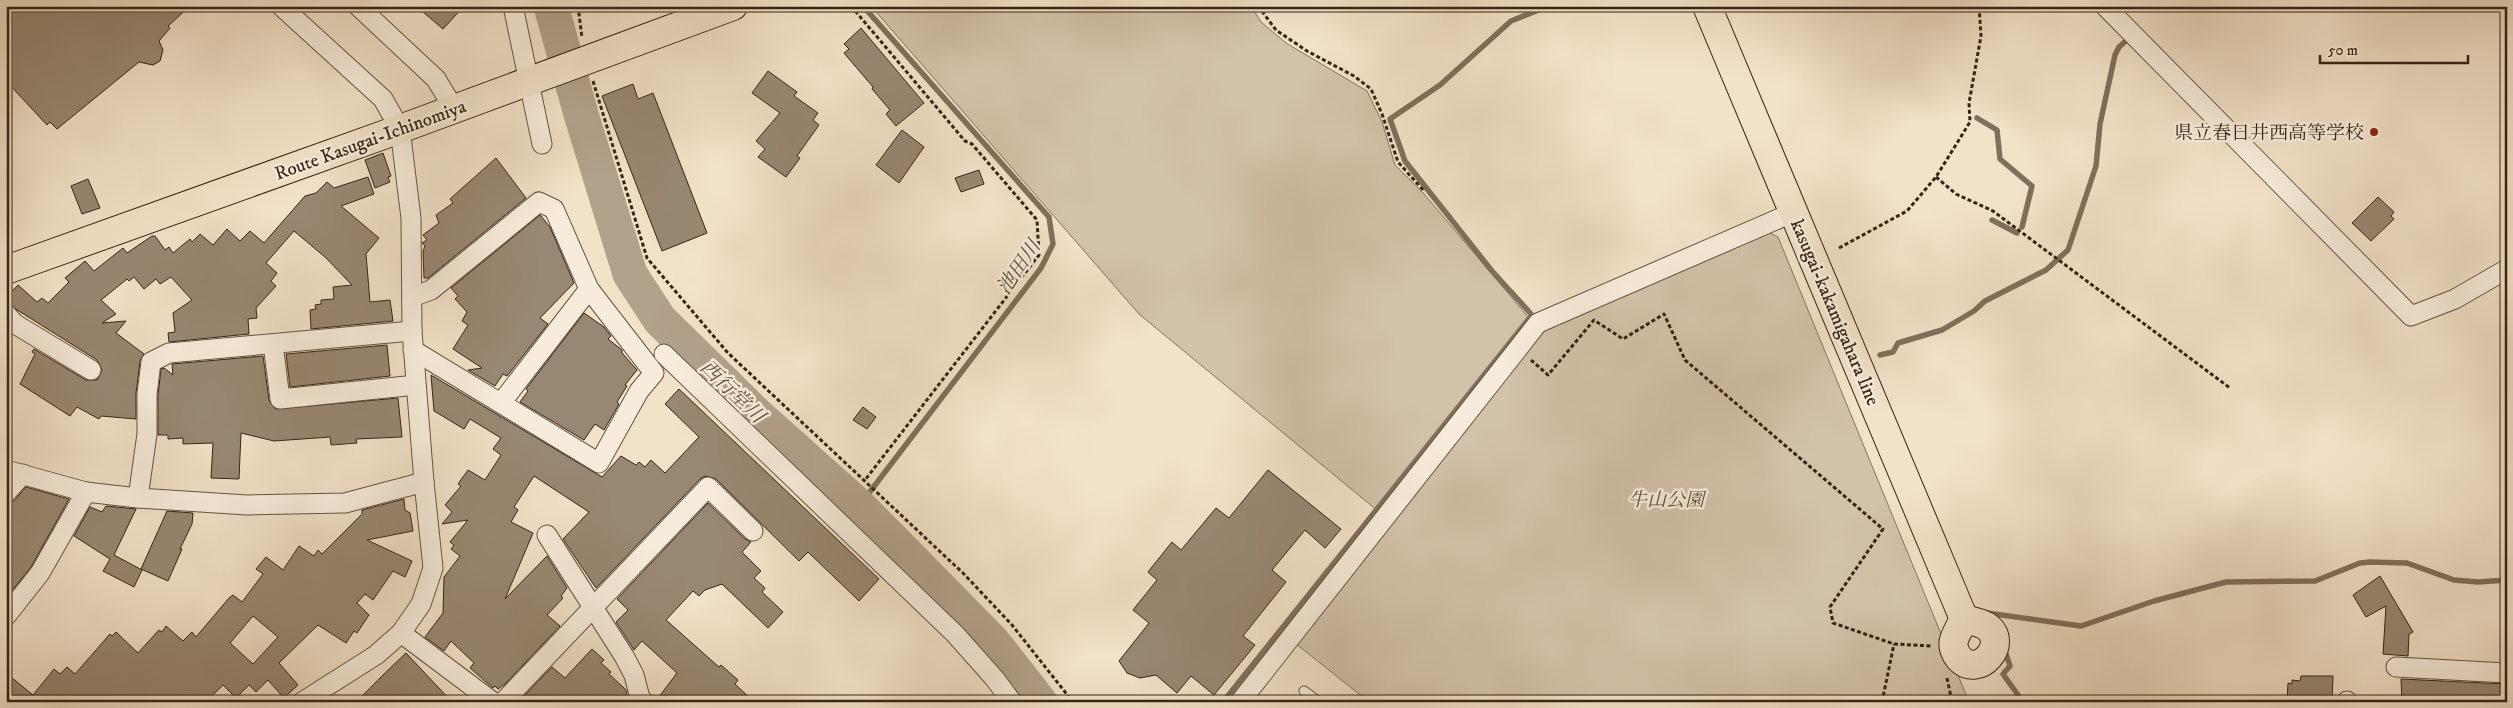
<svg xmlns="http://www.w3.org/2000/svg" width="2513" height="708" viewBox="0 0 2513 708" font-family="'IM FELL DW Pica','Noto Serif JP',serif">
  <style>
    .green { fill: #d2c2a9; stroke: #84735e }
    .lines { fill: none; stroke-linecap: round; stroke-linejoin: round }
    .stream { stroke: #806f5b; stroke-width: 5.5 }
    .river { stroke: #b2a18b; stroke-width: 35 }
    .building { fill: #988772; stroke: #362414; fill-rule: evenodd }
    .lane-casing { stroke: #655441; stroke-width: 11 }
    .street-casing { stroke: #655441; stroke-width: 21 }
    .primary-casing { stroke: #362414; stroke-width: 30 }
    .path { stroke: #362414; stroke-width: 3; stroke-dasharray: 4 2.5; stroke-linecap: butt }
    .lane { stroke: #f7ecdb; stroke-width: 9 }
    .street { stroke: #f7ecdb; stroke-width: 19 }
    .primary { stroke: #f2e2c8; stroke-width: 28 }
    .poi-dot { fill: #8f2418; stroke: #f7ecdb; stroke-width: 2 }
    .labels { text-anchor: middle; stroke-width: 5; stroke-linejoin: round; paint-order: stroke }
    .poi-label { font-size: 19px; fill: #362414; stroke: #f7ecdb; text-anchor: end }
    .street-label { font-size: 19px; fill: #362414; stroke: #f7ecdb }
    .park-label { font-size: 19px; font-style: italic; fill: #5d4c39; stroke: #f7ecdb }
    .water-label { font-size: 20px; font-style: italic; fill: #61503e; stroke: #f7ecdb }
  </style>
  <rect width="100%" height="100%" fill="#f2e2c8"/>
  <filter id="stains"><feTurbulence type="fractalNoise" baseFrequency=".004" numOctaves="4"/><feColorMatrix values="0 0 0 0 .2 0 0 0 0 .09 0 0 0 0 .02 0 0 0 .5 -.17"/></filter>
  <radialGradient id="worn" r=".72"><stop offset=".6" stop-color="#630" stop-opacity="0"/><stop offset="1" stop-color="#630" stop-opacity=".3"/></radialGradient>
  <path class="green" d="M871,6h380l10,16 25,21 81,48 15,31 13,43 29,29 117,138 229,-99 8,4 191,465h-600l-74,-59 95,-122 -251,-207z"/>
  <g class="lines">
    <g class="stream">
      <path d="M1977,118l20,12 3,29 32,27 -10,41"/>
      <path d="M1992,220l25,13"/>
      <path d="M1880,355l13,-3 5,-9 44,-13 32,-19 11,-10 61,-31 22,-20 28,-84 4,-42 15,-69 4,-8 8,-7"/>
      <path d="M859,506l182,-238 12,-24 -4,-27 -186,-211"/>
      <path d="M1987,613l94,13 73,-25 72,-19 89,-1 45,-18 10,-1 37,1 47,17 24,2 29,-2"/>
      <path d="M2004,648l6,18 -7,8 20,28"/>
      <path d="M1223,702l309,-387 -40,-44 -87,-110 -15,-42 50,-34 71,-64 38,-15"/>
    </g>
    <path class="river" d="M551,6l30,108 49,160 30,46 96,94 103,92 134,136 47,60"/>
  </g>
  <g class="building">
    <path d="M6,6h184l-22,20 2,2 -11,13 4,9 -3,11 -7,4 -14,-3 -82,67 -7,-7 -3,3 -41,-44z"/>
    <path d="M416,6h48l-21,23z"/>
    <path d="M861,28l63,75 -28,23 -10,-12 4,-4 -18,-21 1,-2 -29,-34 5,-4 -5,-5z"/>
    <path d="M768,71l29,21 -3,4 24,17 -5,7 6,5 -22,31 3,2 -14,19 -28,-20 7,-8 -9,-8 24,-28 -28,-20z"/>
    <path d="M633,84l5,15 15,-6 54,140 -45,18 -60,-155z"/>
    <path d="M902,130l22,17 -25,36 -23,-18z"/>
    <path d="M383,153l8,23 -3,1 2,5 -15,6 -10,-28z"/>
    <path d="M496,158l30,40 -98,80h-4l-1,-27 2,-5 -3,-3 5,-3 -4,-5 16,-12 -3,-8 17,-12 -3,-4z"/>
    <path d="M979,170l5,14 -23,8 -6,-14z"/>
    <path d="M368,177l6,17 -33,12 38,32 -13,16 4,48 20,-2 3,21 -82,8 -1,-19 6,-1 -1,-4 6,-1v-4l13,-1 -1,-12 19,-2 -27,-28 -31,-26 -28,32 11,10 -6,8 5,5 -20,22 1,10 -9,1 1,15 -80,8 -1,-9 7,-1 -2,-19 19,-13 -21,-23 -11,7 -4,-5 -12,10 -10,-12 -5,4 -2,-2 -26,21 15,14 -14,9 24,-2 -10,12 28,21 -4,7 -4,32v26l-35,-3 -2,3 -22,-12 -7,9 -50,-32 15,-30 -3,-2 2,-3 52,31h11l5,-10 -5,-10 -91,-57v-5l12,-13 19,17 5,-4 6,5 21,-21 -4,-4 20,-17 9,10 29,-23 4,5 25,-17h3l10,14 4,-3 4,6 17,-14 2,3 8,-8 13,11 14,-16 13,12 10,-10 14,12 41,-47 11,-3 11,-11 7,6z"/>
    <path d="M88,179l12,29 -18,6 -11,-28z"/>
    <path d="M2378,197l16,15 -3,4 3,3 -23,22 -19,-18z"/>
    <path d="M540,215l10,12 24,56 -34,35 8,6 -41,52 -4,-2 -8,12 -27,-16 14,-2 -29,-19 15,-24 -6,-4 5,-9 -12,-13 3,-3 -7,-8z"/>
    <path d="M584,313l20,14 7,9 -3,3 14,11v3l15,17 -12,15 2,1 -10,16 2,2 -15,26 -9,-6 -11,16 -64,-38 8,-11 -2,-2z"/>
    <path d="M387,345l3,31 -100,11 -4,-33z"/>
    <path d="M263,356l6,44 6,9 123,-11 4,39 -46,2 1,4 -26,2 -1,-8 -56,4 -33,-8 -2,46 -28,-1 2,-35 -30,1v-6l-15,1v-4h-10v-40l3,-26 3,-1 9,7 -1,-11z"/>
    <path d="M431,375l171,102 19,-21 15,9 3,-3 6,5 6,-7 14,13 34,-36 -34,-33 14,-15 200,190 -20,22 -51,-49 -9,9 -83,-82 -11,-3 -5,3 -104,109 -33,-49 26,-27 -55,-36 -20,31 4,3 -7,12 22,11 -28,66 42,-43 20,32 -6,8 2,2 -16,17 13,11 -55,58 -7,5 -3,-3 -2,2 -23,-20 4,-5 -23,-22 -7,10 -19,-14 18,-24 1,-36 16,-21 -9,-7 3,-4 -4,-3 18,-22 -26,4 10,-12 -7,-7 16,-19 -3,-2 10,-14 17,10 16,-25 -8,-6 8,-11 -31,-19 -6,10 -30,-18z"/>
    <path d="M863,407l13,10 -9,12 -14,-9z"/>
    <path d="M1268,470l73,59 -16,19 -20,-18 -33,40 14,12 -43,54 12,9 -41,50 -23,-19 -14,17 -21,-18 -16,3 -13,-5 -8,-12 30,-38 -16,-13 24,-30 -9,-8 24,-30 9,8 35,-42 13,10z"/>
    <path d="M26,487l43,12 -38,68 -25,31v-94l8,-3z"/>
    <path d="M404,499l1,11 5,3 3,18 -46,9 45,21 -7,16 -12,-6 -20,29 -8,-6 -8,9 12,12 -12,18 -3,-2 -8,12 -28,-18 -39,38 19,22 -14,13 -16,-18 -12,12 -7,-7 -13,13 -13,-13 -17,17h-200v-29l27,22 21,-26 6,5 7,-7 8,7 35,-40 2,2 4,-4 22,21 21,-23 3,2 4,-6 17,15 9,-9 4,5 33,-39 4,-3 9,7 21,-28 -7,-5 10,-12 17,13 16,-24 15,10 4,-6 4,4 40,-40v-4zM253,616l25,21 -25,27 -23,-21z"/>
    <path d="M708,503l37,36 6,3 -9,10 19,19 -7,7 11,10 -3,4 21,20 -15,16 -46,-44 -17,6 -6,6 -6,-5 -27,29 53,47 2,-2 17,15 -3,4 19,18h-99l22,-29 -35,-32 -8,9 -18,-28 12,-12 -11,-11z"/>
    <path d="M106,506l30,3 -22,46 28,15 -8,17 -31,-16 7,-12 -36,-23 16,-29 12,5z"/>
    <path d="M167,511l26,2 -1,11 -12,25h2l-14,32 -27,-12z"/>
    <path d="M2380,576l33,56 -4,2 -1,22 -25,-2 3,-48 -20,11 -13,-22z"/>
    <path d="M592,649l12,11 -3,3 10,9 -2,2 17,16 1,4 -6,8h-98l-2,-3 31,-32 13,11z"/>
    <path d="M406,653l46,49h-96l30,-30z"/>
    <path d="M2301,676h32l-1,26h-45l1,-19 4,1v-4l8,1z"/>
    <path d="M2401,679l104,5 2,2v16h-105z"/>
  </g>
  <g class="lines">
    <defs>
      <path id="lane" d="M1304,691l15,11"/>
      <g id="street">
        <path d="M281,6l102,93 17,30 11,89 1,113 12,151 9,86 -12,36 -20,29 -25,22 -74,47"/>
        <path d="M358,6l78,73 18,30"/>
        <path d="M513,6l29,138"/>
        <path d="M2105,6l306,310 44,-17 52,-30"/>
        <path d="M412,297l19,-7 108,-88 15,7 35,80 65,84 -15,18 -40,72 -186,-113"/>
        <path d="M6,314l9,10 76,46"/>
        <path d="M273,344l7,55 136,-14"/>
        <path d="M664,354l291,280 40,45 17,23"/>
        <path d="M501,403l88,-114"/>
        <path d="M6,470l80,22 52,6 109,7 98,-2 79,-21"/>
        <path d="M6,493l17,-19"/>
        <path d="M138,498l9,-64v-40l4,-32 18,-9 243,-22"/>
        <path d="M547,535l77,121 10,19 6,23 4,4"/>
        <path d="M6,616l34,-43 46,-81"/>
        <path d="M401,633l92,69"/>
        <path d="M2396,667l111,6"/>
        <path d="M2347,701v1"/>
        <path d="M503,702l205,-215 45,44"/>
        <path d="M1240,702l298,-379 256,-111"/>
      </g>
      <g id="primary">
        <path d="M1707,6l257,613"/>
        <path d="M6,270l394,-141 333,-123"/>
        <path d="M1964,619c7,2 16,3 22,7 25,17 -8,54 -27,32 -4,-5 -7,-12 -5,-18 2,-7 7,-15 10,-21z"/>
      </g>
    </defs>
    <use href="#lane" class="lane-casing"/>
    <use href="#street" class="street-casing"/>
    <use href="#primary" class="primary-casing"/>
    <g class="path">
      <path d="M578,6l4,32"/>
      <path d="M851,6l114,135 7,3 65,76 2,35 -174,225"/>
      <path d="M1258,6l18,24 31,21 47,25 17,13 11,25 16,48 26,29"/>
      <path d="M593,81l54,177 81,95 236,221 48,51 61,77"/>
      <path d="M1936,177l20,17 37,17 237,177"/>
      <path d="M1839,248l68,-37 29,-34 34,-55 -1,-19 12,-67 -2,-30"/>
      <path d="M1531,360l17,15 46,-55 29,19 41,-25 21,46 198,169 -53,78 3,16 61,21 37,2"/>
      <path d="M1947,678l5,24"/>
      <path d="M1882,702l12,-58"/>
    </g>
    <use href="#lane" class="lane"/>
    <use href="#street" class="street"/>
    <use href="#primary" class="primary"/>
  </g>
  <circle class="poi-dot" cx="2374" cy="132" r="5"/>
  <g class="labels">
    <g class="poi-label">
      <text x="2364" y="139">県立春日井西高等学校</text>
    </g>
    <g class="street-label">
      <text transform="translate(370 139) rotate(-20)" y="7">Route Kasugai-Ichinomiya</text>
      <text transform="translate(1836 312) rotate(67)" y="7">kasugai-kakamigahara line</text>
    </g>
    <g class="park-label">
      <text x="1666" y="506">牛山公園</text>
    </g>
    <g class="water-label">
      <text transform="translate(1018 267) rotate(-56)" y="7">池田川</text>
      <text transform="translate(733 391) rotate(44)" y="7">西行堂川</text>
    </g>
  </g>
  <rect width="2513" height="708" fill="none" stroke="#f2e2c8" stroke-width="25"/>
  <rect x="8" y="8" width="2498" height="693" fill="none" stroke="#362414" stroke-width="2.5"/>
  <rect x="12" y="12" width="2488" height="683" fill="none" stroke="#362414"/>
  <path d="M2320 55v8h148v-8" fill="none" stroke="#362414" stroke-width="2.5"/>
  <text x="2328" y="55" font-size="15" fill="#362414" stroke="#f7ecdb" stroke-width="4" paint-order="stroke">50 m</text>
  <rect width="100%" height="100%" filter="url(#stains)"/>
  <rect width="100%" height="100%" fill="url(#worn)"/>
</svg>
